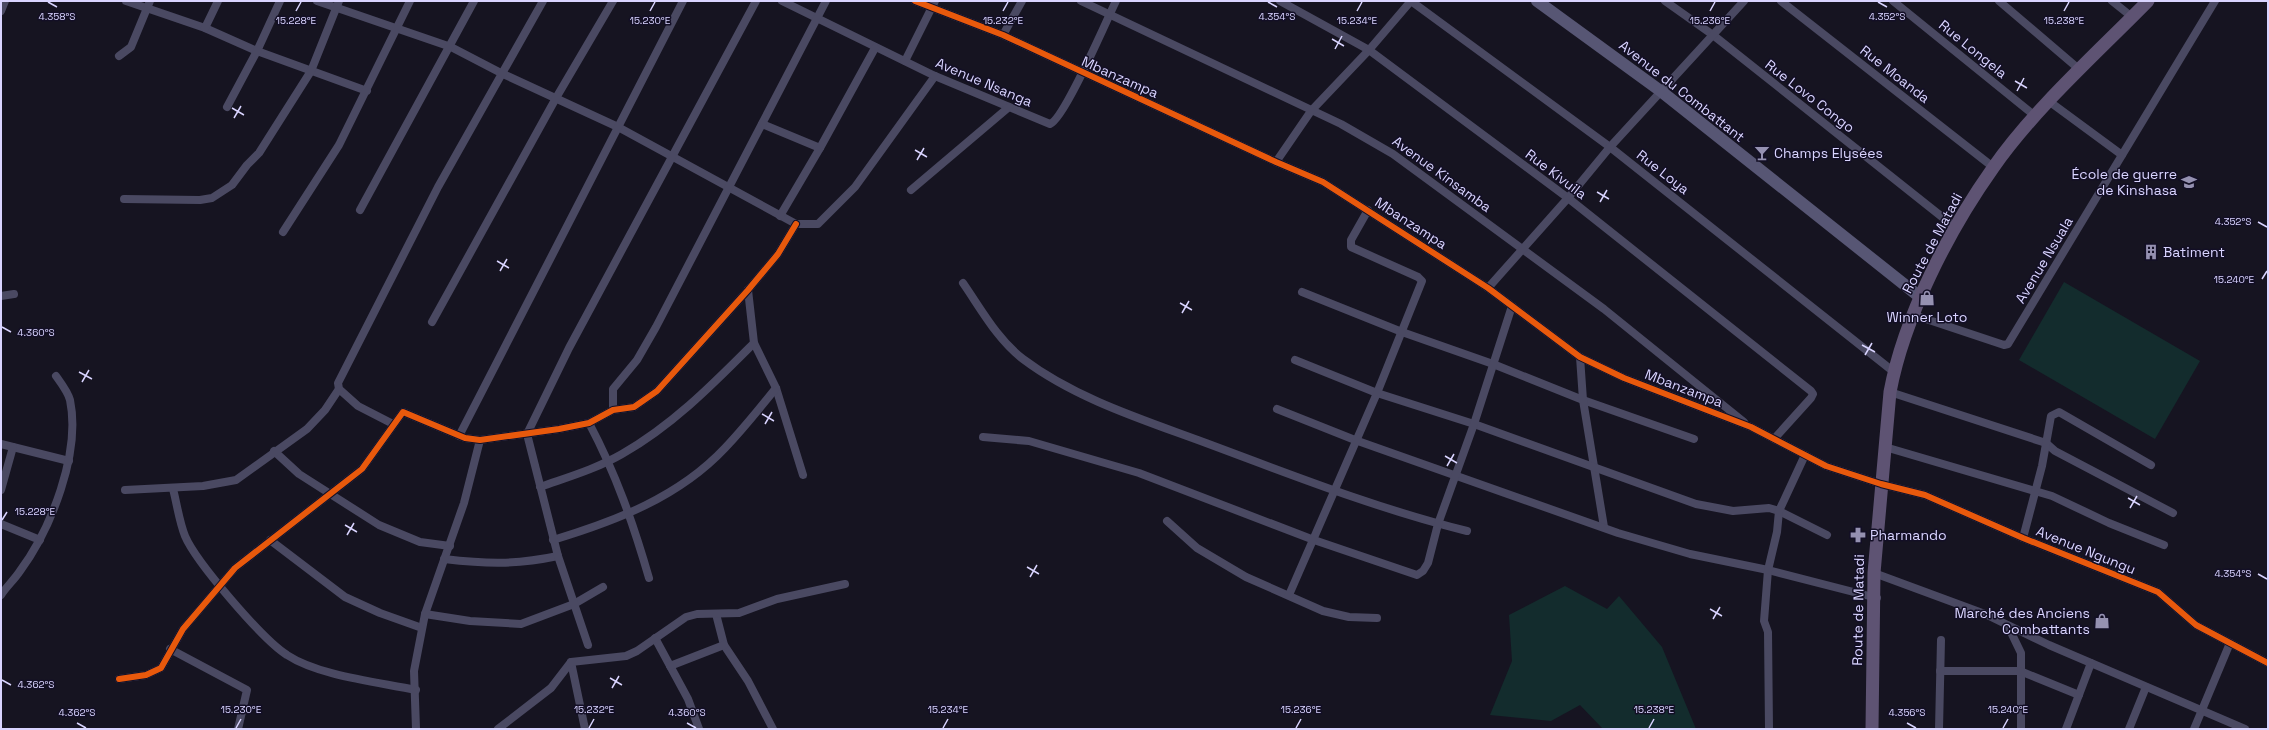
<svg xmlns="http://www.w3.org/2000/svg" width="2269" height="730" viewBox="0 0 2269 730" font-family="'Space Grotesk',sans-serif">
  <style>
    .green { fill: #132c2d }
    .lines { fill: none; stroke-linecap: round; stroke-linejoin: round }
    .street { stroke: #4a4962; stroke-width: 8 }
    .secondary { stroke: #575674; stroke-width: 12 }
    .primary { stroke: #5e5373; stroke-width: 13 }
    .cycleway-casing { stroke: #130f26; stroke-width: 8 }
    .cycleway { stroke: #e8590c; stroke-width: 6 }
    .ticks { fill: none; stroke: #d9d4ff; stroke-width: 1.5 }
    .labels { text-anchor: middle; stroke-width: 3; stroke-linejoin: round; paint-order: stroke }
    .street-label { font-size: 14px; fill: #d9d4ff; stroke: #130f26 }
    .poi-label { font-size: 14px; fill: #d9d4ff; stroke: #130f26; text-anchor: start }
    .ticks-label { font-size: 10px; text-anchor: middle; fill: #d9d4ff; stroke: #130f26; stroke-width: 3; stroke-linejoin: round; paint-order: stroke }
  </style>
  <rect width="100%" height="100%" fill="#161421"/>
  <g class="green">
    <path d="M2064,282l136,79 -45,78 -136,-79z"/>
    <path d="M1565,586l42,23 12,-13 43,51 34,82h-93l-23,-24 -29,16 -61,-6 22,-54 -3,-46z"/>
  </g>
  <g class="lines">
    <g class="street">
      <path d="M126,1l79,27 52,23 110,40"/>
      <path d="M317,1l134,46 50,26 117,54 178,97h22l37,-37 80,-111"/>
      <path d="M782,1l153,75 115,48c15,-6 56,-103 66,-123"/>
      <path d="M915,1l88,34 273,127 47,20 165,106 92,69 44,21 127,49 75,39 55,18 44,11 98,43 135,54 38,33 72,38"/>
      <path d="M1081,1l260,123 52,30 211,155 140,113"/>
      <path d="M1280,1l89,49 199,148 243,193 2,3 -2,4 -37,41"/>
      <path d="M1411,1l199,146 284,225"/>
      <path d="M1665,1l48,34 243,193"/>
      <path d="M1781,1l212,166"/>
      <path d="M1893,1l142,115"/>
      <path d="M1999,1l81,69"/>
      <path d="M2112,1l20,16"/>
      <path d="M1,11l4,-10"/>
      <path d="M205,28l13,-27"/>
      <path d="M1003,35l19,-34"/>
      <path d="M119,56l12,-9 19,-46"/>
      <path d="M905,61l30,-60"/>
      <path d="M2050,102l72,53"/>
      <path d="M227,107l30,-56 23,-50"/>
      <path d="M762,124l58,24"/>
      <path d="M1276,162l35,-51 58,-61 42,-49"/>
      <path d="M911,190l98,-83"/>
      <path d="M124,199l76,1 12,-2 20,-13 15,-20 12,-12 52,-82 28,-70"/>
      <path d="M360,210l114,-209"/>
      <path d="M780,216l40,-68 55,-100"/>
      <path d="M283,232l56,-87 71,-144"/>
      <path d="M963,283c18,26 34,56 60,76 53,40 121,61 183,84 86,32 172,66 261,88"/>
      <path d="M1488,288l80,-90 42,-51 134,-146"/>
      <path d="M748,290l6,53 22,45 27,87"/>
      <path d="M1302,292l100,40 91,32 90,36 111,39"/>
      <path d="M1,296l13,-2"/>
      <path d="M1914,315l90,30 4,-1 207,-343"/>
      <path d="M432,322l124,-224 57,-97"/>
      <path d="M1580,357l3,43 21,127"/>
      <path d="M1295,360l82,33 97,31 222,80 37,7 36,-3 10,3 48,24"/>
      <path d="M1890,392l156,51 9,8 118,62"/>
      <path d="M1277,409l78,31 263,93 72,21 78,16 109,28"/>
      <path d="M613,410v-21l24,-29 19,-33 170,-326"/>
      <path d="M589,423c27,51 44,100 60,155"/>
      <path d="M393,424l-35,-18 -19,-17 -1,-6 100,-196 105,-186"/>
      <path d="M459,436l224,-435"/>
      <path d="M983,437l46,4 110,32 175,67 103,35 6,-4 5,-8 10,-39 36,-100 38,-118"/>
      <path d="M1,444l68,17"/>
      <path d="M1885,447l167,49 57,27 55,22"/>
      <path d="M274,451l25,23 80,51 41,17 30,4"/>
      <path d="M540,487c28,-10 56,-18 82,-33 51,-29 91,-70 132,-111"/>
      <path d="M173,489c4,15 6,32 12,47 11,26 78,104 102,119 32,21 91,27 129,35"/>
      <path d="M1,490l12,-43"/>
      <path d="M125,490l78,-4 33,-6 71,-51 18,-19 14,-21"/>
      <path d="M1167,521l30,27 49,29 77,34 26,6 28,1"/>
      <path d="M1,524l39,16"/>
      <path d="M2023,538l19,-72 9,-50 8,-4 92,53"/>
      <path d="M270,540l75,57 35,16 42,15"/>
      <path d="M553,540c63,-19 126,-43 172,-92 18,-19 35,-40 51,-60"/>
      <path d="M444,559c43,5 71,6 114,-3"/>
      <path d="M1874,573l111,41 64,31 196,84"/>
      <path d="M1,595c6,-9 13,-15 19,-24 31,-42 61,-118 50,-171 -2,-8 -9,-17 -14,-24"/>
      <path d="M1289,595l88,-202 45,-112 -4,-4 -67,-30v-7l17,-30"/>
      <path d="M425,614l45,7 51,3 53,-20 29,-17"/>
      <path d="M716,614l8,31 24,36 25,48"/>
      <path d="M2008,626l13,27v76"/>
      <path d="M655,638l33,61 11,30"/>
      <path d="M588,645l-30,-89 -31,-122 42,-86 187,-347"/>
      <path d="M170,649l77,41 -9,39"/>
      <path d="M571,662l14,67"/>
      <path d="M670,666l54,-21"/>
      <path d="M1940,671h80l59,24"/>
      <path d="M119,679l27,-4 15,-7 22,-39 52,-61 127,-99 41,-57 62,26 15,2 79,-11 30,-6 24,-13 21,-3 23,-16 91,-101 30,-36 18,-30"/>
      <path d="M416,729l-2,-58 11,-57 39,-111 16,-63"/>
      <path d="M498,729l53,-41 20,-26 55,-6 11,-5 49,-34 11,-3 42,-1 38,-14 68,-15"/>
      <path d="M1769,729l-1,-97 -4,-11 4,-51 9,-38 2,-21 26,-56"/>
      <path d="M1939,729l2,-89"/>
      <path d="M2066,729l25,-66"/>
      <path d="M2129,729l17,-42"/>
      <path d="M2194,729l36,-86"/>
    </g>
    <path class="secondary" d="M1537,1l125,91 258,205"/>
    <path class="primary" d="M1872,729l2,-156 16,-181c14,-75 59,-162 103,-224 41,-59 104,-115 155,-167"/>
    <defs>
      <g id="cycleway">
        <path d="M915,1l88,34 273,127 47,20 165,106 92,69 44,21 127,49 75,39 55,18 44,11 98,43 135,54 38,33 72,38"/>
        <path d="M119,679l27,-4 15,-7 22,-39 52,-61 127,-99 41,-57 62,26 15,2 79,-11 30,-6 24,-13 21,-3 23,-16 91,-101 30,-36 18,-30"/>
      </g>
    </defs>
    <use href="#cycleway" class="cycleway-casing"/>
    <use href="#cycleway" class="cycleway"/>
  </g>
  <path class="ticks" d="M48,2l9,5M1268,2l9,5M1878,2l9,5M296,11l5,-9M650,11l5,-9M1003,11l5,-9M1357,11l5,-9M1710,11l5,-9M2064,11l5,-9M1332,39l12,7M1335,49l7,-13M2015,81l12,7M2017,91l7,-13M232,108l12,7M234,118l7,-12M915,150l12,7M917,160l7,-12M1597,192l12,7M1600,202l7,-12M2258,222l9,5M497,261l12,7M500,271l7,-12M2262,279l5,-8M1180,303l12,7M1182,313l7,-12M2,327l9,5M1862,345l13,7M1865,355l7,-12M79,372l13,7M82,382l7,-12M762,414l12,7M765,424l7,-12M1445,456l12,7M1447,466l7,-12M2128,498l12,7M2130,508l7,-12M2,520l5,-8M345,525l12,7M347,535l7,-12M1027,567l12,7M2258,574l9,5M1030,577l7,-12M1710,609l12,7M1713,619l7,-12M610,678l12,7M2,680l9,5M612,688l7,-12M77,723l9,5M687,723l9,5M1907,723l9,5M236,728l5,-9M589,728l5,-9M943,728l5,-9M1296,728l5,-9M1649,728l5,-9M2003,728l5,-9"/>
  <defs>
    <symbol id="bar-bare" viewBox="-9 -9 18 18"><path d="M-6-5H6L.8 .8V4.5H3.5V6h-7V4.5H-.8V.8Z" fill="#9591b1" stroke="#130f26" stroke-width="2.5" paint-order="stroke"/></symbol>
    <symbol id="university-bare" viewBox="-9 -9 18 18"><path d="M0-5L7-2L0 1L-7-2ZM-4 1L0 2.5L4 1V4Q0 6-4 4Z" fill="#9591b1" stroke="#130f26" stroke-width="2.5" paint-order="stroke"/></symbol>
    <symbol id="building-bare" viewBox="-9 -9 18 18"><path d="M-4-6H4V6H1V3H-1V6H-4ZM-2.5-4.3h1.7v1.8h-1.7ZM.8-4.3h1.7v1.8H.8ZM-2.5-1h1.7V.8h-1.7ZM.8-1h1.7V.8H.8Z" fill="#9591b1" stroke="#130f26" stroke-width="2.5" paint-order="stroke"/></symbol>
    <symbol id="shop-bare" viewBox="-9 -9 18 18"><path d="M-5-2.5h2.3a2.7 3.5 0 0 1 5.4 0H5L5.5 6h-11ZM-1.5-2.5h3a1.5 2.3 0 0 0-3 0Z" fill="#9591b1" stroke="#130f26" stroke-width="2.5" paint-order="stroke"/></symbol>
    <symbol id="pharmacy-bare" viewBox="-9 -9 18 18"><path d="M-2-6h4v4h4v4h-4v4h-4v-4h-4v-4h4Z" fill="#9591b1" stroke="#130f26" stroke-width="2.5" paint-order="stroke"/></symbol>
  </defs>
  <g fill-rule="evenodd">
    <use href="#bar-bare" x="1751" y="142" width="22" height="22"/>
    <use href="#university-bare" x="2178" y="171" width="22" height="22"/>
    <use href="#building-bare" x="2140" y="241" width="22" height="22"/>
    <use href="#shop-bare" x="1916" y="287" width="22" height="22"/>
    <use href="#pharmacy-bare" x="1847" y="524" width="22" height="22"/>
    <use href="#shop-bare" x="2091" y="610" width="22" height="22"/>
  </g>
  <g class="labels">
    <g class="street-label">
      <text transform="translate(1973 49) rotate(39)" y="5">Rue Longela</text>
      <text transform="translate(1895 74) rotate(38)" y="5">Rue Moanda</text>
      <text transform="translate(1120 77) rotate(24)" y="5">Mbanzampa</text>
      <text transform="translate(984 82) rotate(23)" y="5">Avenue Nsanga</text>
      <text transform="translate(1682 91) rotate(38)" y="5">Avenue du Combattant</text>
      <text transform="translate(1810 96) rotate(38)" y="5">Rue Lovo Congo</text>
      <text transform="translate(1663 172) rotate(38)" y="5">Rue Loya</text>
      <text transform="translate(1442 174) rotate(36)" y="5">Avenue Kinsamba</text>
      <text transform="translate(1556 174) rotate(37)" y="5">Rue Kivuila</text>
      <text transform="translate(1411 223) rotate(33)" y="5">Mbanzampa</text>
      <text transform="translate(1932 243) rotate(-62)" y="5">Route de Matadi</text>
      <text transform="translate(2044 260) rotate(-59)" y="5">Avenue Nsuala</text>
      <text transform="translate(1684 388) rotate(21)" y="5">Mbanzampa</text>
      <text transform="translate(2086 550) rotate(22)" y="5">Avenue Ngungu</text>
      <text transform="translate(1858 610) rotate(-89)" y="5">Route de Matadi</text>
    </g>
    <g class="poi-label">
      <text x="1774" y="158">Champs Elysées</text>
      <text x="2177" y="179" text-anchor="end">École de guerre<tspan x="2177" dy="16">de Kinshasa</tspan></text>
      <text x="2163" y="257">Batiment</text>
      <text x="1927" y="322" text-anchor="middle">Winner Loto</text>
      <text x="1870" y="540">Pharmando</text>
      <text x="2090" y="618" text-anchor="end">Marché des Anciens<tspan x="2090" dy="16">Combattants</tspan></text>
    </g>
  </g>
  <g class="ticks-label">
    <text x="57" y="20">4.358°S</text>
    <text x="1277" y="20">4.354°S</text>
    <text x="1887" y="20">4.352°S</text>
    <text x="296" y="24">15.228°E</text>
    <text x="650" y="24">15.230°E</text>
    <text x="1003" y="24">15.232°E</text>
    <text x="1357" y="24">15.234°E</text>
    <text x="1710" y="24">15.236°E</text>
    <text x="2064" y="24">15.238°E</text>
    <text x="2233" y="225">4.352°S</text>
    <text x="2234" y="283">15.240°E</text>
    <text x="36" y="336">4.360°S</text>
    <text x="35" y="515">15.228°E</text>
    <text x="2233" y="577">4.354°S</text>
    <text x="36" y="688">4.362°S</text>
    <text x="241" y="713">15.230°E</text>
    <text x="594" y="713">15.232°E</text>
    <text x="948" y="713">15.234°E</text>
    <text x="1301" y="713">15.236°E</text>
    <text x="1654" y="713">15.238°E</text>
    <text x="2008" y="713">15.240°E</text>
    <text x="77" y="716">4.362°S</text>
    <text x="687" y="716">4.360°S</text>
    <text x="1907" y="716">4.356°S</text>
  </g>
  <rect width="2269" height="730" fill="none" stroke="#d9d4ff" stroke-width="4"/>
</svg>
